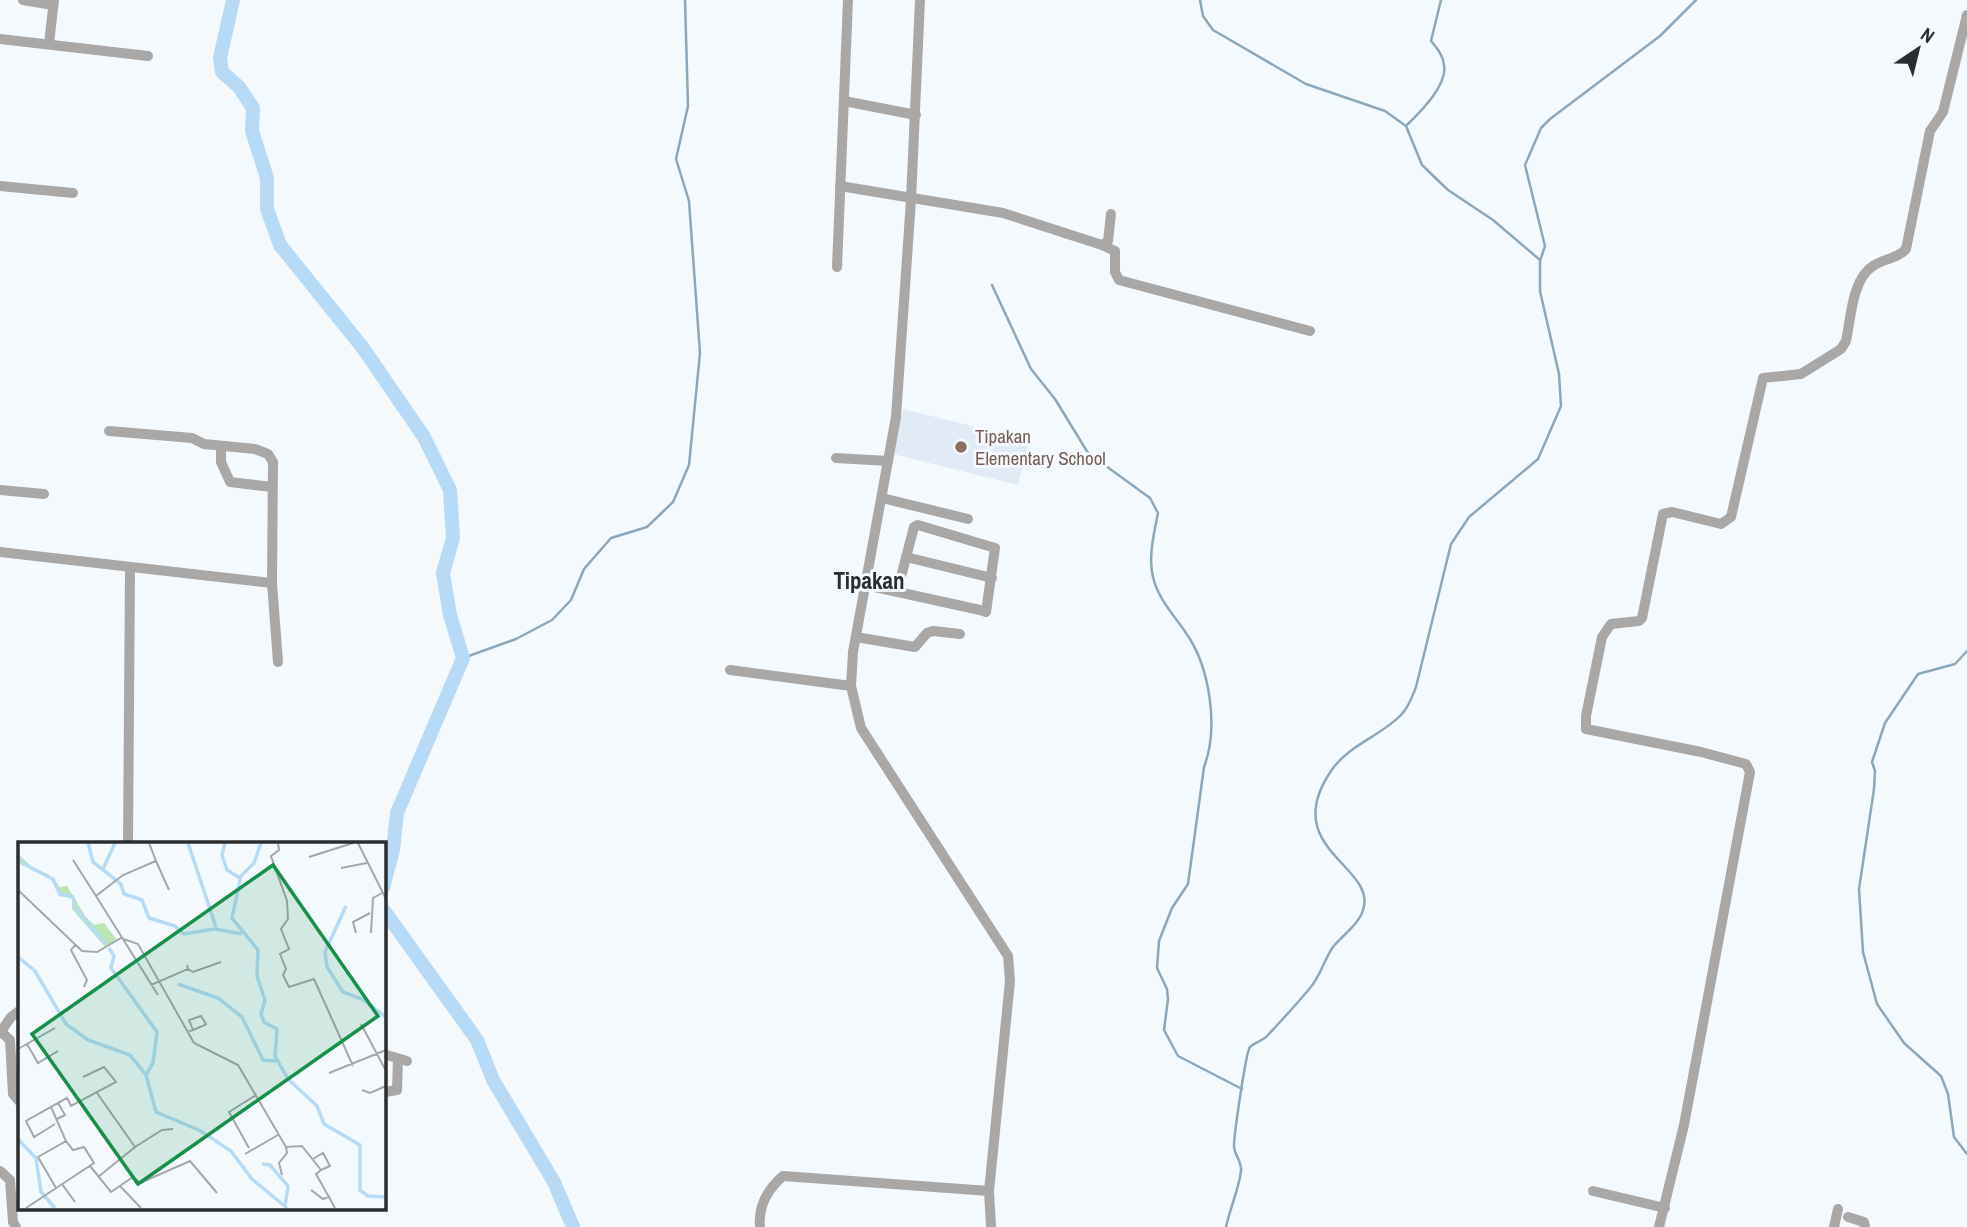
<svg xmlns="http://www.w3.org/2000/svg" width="1967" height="1227" viewBox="0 0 1967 1227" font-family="'Archivo Narrow',sans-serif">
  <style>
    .built { fill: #e0ebf5 }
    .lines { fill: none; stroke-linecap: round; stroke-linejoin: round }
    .stream { stroke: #8da7ba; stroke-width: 2.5 }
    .river { stroke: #b7dbf6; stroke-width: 14 }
    .minor { stroke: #aaa8a7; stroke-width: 10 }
    .education-dot { fill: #8d6e63; stroke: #f4f9fe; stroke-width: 2.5 }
    .labels { text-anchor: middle; stroke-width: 6; stroke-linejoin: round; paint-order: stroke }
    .education-label { font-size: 19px; fill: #785e54; stroke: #f4f9fe; text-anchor: start }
    .quarter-label { font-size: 23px; font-weight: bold; fill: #2b2d2e; stroke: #f4f9fe }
    .inset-river { fill: none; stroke: #b7dbf6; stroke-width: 3.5 }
    .inset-road { fill: none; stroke: #a4a7ab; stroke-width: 2 }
    .view { fill: #16904b; fill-opacity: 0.15; stroke: #16904b; stroke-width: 3.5 }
    .inset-edge { fill: none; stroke: #2b2d2e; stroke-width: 3.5 }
  </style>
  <rect width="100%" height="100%" fill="#f4f9fe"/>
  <path class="built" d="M903,409l126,31 -11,45 -125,-31z"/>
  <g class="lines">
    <g class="stream">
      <path d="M1200,0l3,16 10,14 93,54 79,27 21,15 16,39 26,25 45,30 47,40"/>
      <path d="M1407,125c13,-13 41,-40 37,-60 -1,-10 -7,-17 -13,-24l10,-41"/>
      <path d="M992,285l39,84 24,30 33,54 62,45 8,15c-4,20 -10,45 -5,64 5,22 21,38 33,56 24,34 33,95 18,134l-16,117 -16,24 -13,33 -2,27 10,21 1,10 -4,31 14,26 64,33"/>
      <path d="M1967,651l-12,13 -37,10 -33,49 -13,39 3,9 -1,18 -15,100 4,63 14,52 27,39 37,33 7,18 6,43 13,17"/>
      <path d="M463,658l53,-19 36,-19 19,-20 13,-31 27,-31 36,-11 26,-25 16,-37 11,-112 -11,-152 -13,-42 12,-53 -3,-106"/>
      <path d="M1226,1227c4,-19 13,-38 15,-56 1,-10 -7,-16 -7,-25 0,-11 12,-95 16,-99 5,-5 13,-6 18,-12 14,-15 28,-30 42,-47 10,-11 14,-28 23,-41 9,-11 26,-23 30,-37 15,-44 -85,-61 -32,-139 17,-26 50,-35 70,-56 8,-8 11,-18 15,-28l35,-143 18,-27 69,-58 23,-53 -2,-32 -19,-83v-30l5,-15 -20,-81 16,-37 9,-9 110,-83 36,-36"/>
    </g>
    <g class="river">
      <path d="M233,0l-13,58 2,14 17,15 14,21 -1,23 15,47v31l13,36 83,103 61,89 26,53 3,48 -10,35 7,42 13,43 -66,155 -4,37 -10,38"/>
      <path d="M383,909l94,131 16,40 61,102 19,45"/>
    </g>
    <g class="minor">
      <path d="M23,0l30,5"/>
      <path d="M920,0l-9,200 -15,217 -43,235 -2,34 10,42 147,228 2,25 -21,210 2,36"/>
      <path d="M0,39l148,17"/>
      <path d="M49,44l5,-44"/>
      <path d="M844,101l72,14"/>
      <path d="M0,186l73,7"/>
      <path d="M840,186l163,27 99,32 6,-4 3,-27"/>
      <path d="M1102,245l13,6v21l4,8 191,51"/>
      <path d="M837,267l11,-267"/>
      <path d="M221,446v16l9,20 42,5"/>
      <path d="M836,458l52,3"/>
      <path d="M0,490l44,4"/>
      <path d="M882,498l86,21"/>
      <path d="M0,552l272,31 1,-121 -5,-8 -13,-5 -51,-5 -12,-6 -83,-7"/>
      <path d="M906,557l86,21"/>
      <path d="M272,583l6,79"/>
      <path d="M866,585l114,25 6,2 9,-64 -77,-23 -4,2 -17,65"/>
      <path d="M856,637l59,10 12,-14 6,-2 27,3"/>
      <path d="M730,670l121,16"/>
      <path d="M128,844l2,-275"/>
      <path d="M1,1032l9,8 3,54 6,7"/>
      <path d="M0,1033l11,-16 8,-6"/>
      <path d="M383,1054l24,7"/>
      <path d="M385,1092l12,-2 1,-31"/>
      <path d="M0,1171l10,9 3,42 3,5"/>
      <path d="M1593,1191l72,17"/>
      <path d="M1848,1217l16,5 1,5"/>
      <path d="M760,1227c-2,-21 8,-38 23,-51l206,15"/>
      <path d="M1659,1227l25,-102 66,-353 -4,-8 -45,-12 -115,-23v-13l16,-79 9,-13 28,-3 3,-3 21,-104 9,-2 49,12 10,-7 32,-139 38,-4 40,-25 5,-8c5,-23 6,-62 27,-75 12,-8 24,-7 33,-17l24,-118 13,-19 24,-97"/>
      <path d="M1834,1227l4,-18"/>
    </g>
  </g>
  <circle class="education-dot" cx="961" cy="447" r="7"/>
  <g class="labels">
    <g class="education-label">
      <text x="975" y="443">Tipakan<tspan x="975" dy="22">Elementary School</tspan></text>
    </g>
    <g class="quarter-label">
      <text x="869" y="589">Tipakan</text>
    </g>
  </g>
  <g transform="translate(18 842)">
    <rect width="368" height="368" fill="#f4f9fe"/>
    <path d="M0,12l14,13 16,7 12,13 7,-1 19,31 8,8 10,-2 13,17 -12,7 -33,-38v-11l-13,-2 -8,-17 -31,-15z" fill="#b9e6b3"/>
    <path class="inset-river" d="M70,1l5,19 28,22 3,10 18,6 7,18 26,8 9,8 31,-5 27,5M170,1l28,84M207,1l-3,12 5,15 13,8M243,1l-7,20 -13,13 -9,42 26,32 -1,26 8,24 -4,14 3,8 13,7 -2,27 13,23 29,27 7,18 36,21v45l8,6 18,1M0,14l4,7 31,16 7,15 13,3 2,11 31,36M85,27l12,-26M328,64l-21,46 2,15 16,25 19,7 24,18M91,106l5,8 -3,12 46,64 -4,31 -7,12M0,115l17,14 31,53 22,16 42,15 16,20 10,37 45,19 30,20 21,28 35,29M160,142l40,14 24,19 21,43 14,1M0,297l18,19 5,34 14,16M244,322l8,1 18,21 -3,20"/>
    <path class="inset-road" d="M131,1l7,18 -33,14 -27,21 62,99M260,1l1,7 -8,6 16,45 1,18 -7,10 8,20 -9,5 6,15 -3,6 6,12 25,-8 39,87M340,1l28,56M291,15l44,-14M55,18l23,36M138,19l13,29M323,26l26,-5M0,48l64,61 15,1 24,-14 17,6 56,99 44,22 48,82 16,-1 19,24 -5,4 19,34M338,91l-3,-11 17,-9M353,91l2,-35 9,-5M57,103l-4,5 16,30 -3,7M170,127l5,3 28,-10M133,143l37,-16 -1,-4M343,182l25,47M171,189l4,-1 12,-5 1,-1 -5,-8 -12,4 4,10M9,202l11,19 20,-12M0,207l37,-21M311,231l57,-23M344,248l8,3 16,-7M79,251l38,54 -37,30M33,265l15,34 -28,16 18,31M39,277l8,-4 -7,-12M37,282l-21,13 -8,-16 41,-23 4,8 45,-24 -12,-15 -21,10M117,305l27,-17 11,-1M231,306l-20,-36 27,-17M227,312l33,-19M295,317l10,-6 7,13 -9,4M72,324l21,26 22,-15 7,6 50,-22 27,32M264,333l-3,-12 8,-10 -1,-6M44,342l13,18M102,344l21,22M293,348l12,9 7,-3M8,366l68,-45 -10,-16 -11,3 -7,-9"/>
    <path class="view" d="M255,23l105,151 -240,168 -106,-150z"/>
    <rect width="368" height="368" class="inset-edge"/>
  </g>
  <g transform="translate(1918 49) rotate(35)" stroke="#f4f9fe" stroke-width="5" paint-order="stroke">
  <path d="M0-5L12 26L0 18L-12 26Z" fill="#2b2d2e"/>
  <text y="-10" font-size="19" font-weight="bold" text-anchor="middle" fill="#2b2d2e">N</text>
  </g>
</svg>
